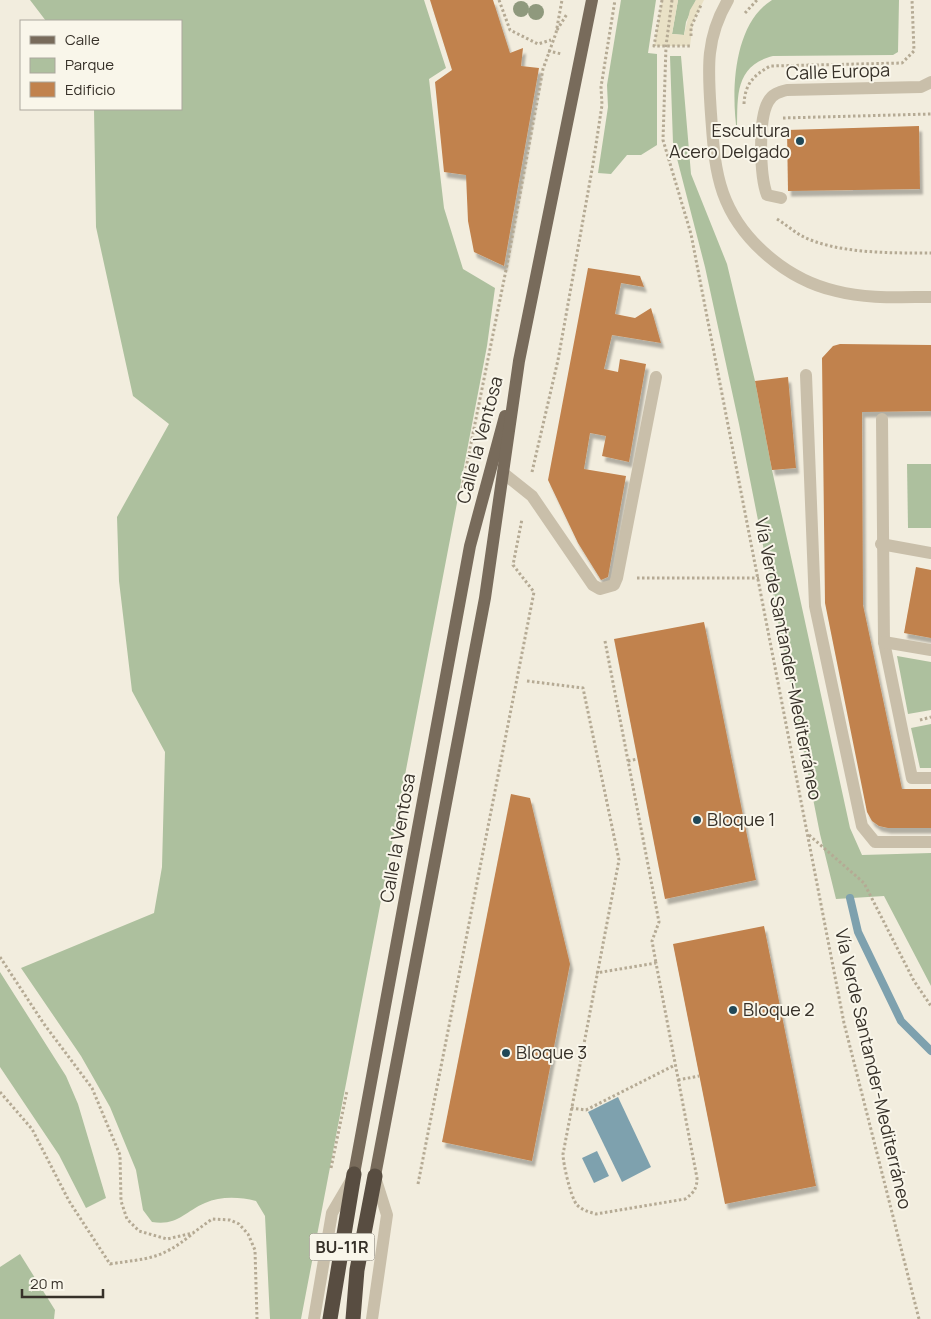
<svg xmlns="http://www.w3.org/2000/svg" width="931" height="1319" viewBox="0 0 931 1319" font-family="Manrope,sans-serif">
  <style>
    .green { fill: #adc09e }
    .plaza { fill: #e9e1c6 }
    .water { fill: #7ea1ae }
    .lines { fill: none; stroke-linecap: round; stroke-linejoin: round }
    .stream { stroke: #7ea1ae; stroke-width: 8 }
    .building { fill: #c1824d; filter: url(#shadow) }
    .path { stroke: #b5aa94; stroke-width: 3; stroke-dasharray: 2.5 2.5; stroke-linecap: butt }
    .street { stroke: #c9bfaa; stroke-width: 12 }
    .primary { stroke: #786b5b; stroke-width: 12 }
    .highway { stroke: #584d41; stroke-width: 15 }
    .tree { fill: #8f997d }
    .poi-dot { fill: #204857; stroke: #f9f6ea; stroke-width: 2 }
    .labels { text-anchor: middle; stroke-width: 4; stroke-linejoin: round; paint-order: stroke }
    .shield { fill: #f9f6ea; stroke: #716c63; stroke-width: 1 }
    .shield-label { font-size: 16px; font-weight: bold; fill: #373129 }
    .street-label { font-size: 18px; fill: #373129; stroke: #f9f6ea }
    .poi-label { font-size: 18px; fill: #373129; stroke: #f9f6ea; text-anchor: start }
  </style>
  <defs>
    <filter id="shadow"><feDropShadow dx="3" dy="5.5" stdDeviation="1" flood-color="#0004"/></filter>
  </defs>
  <rect width="100%" height="100%" fill="#f2edde"/>
  <g class="green">
    <path d="M30,0h394l22,68 -17,11 15,129 19,61 32,19 -8,58 -186,973h-31l-5,-103 -9,-15c-17,-4 -35,-5 -51,2 -21,9 -27,23 -53,19l-9,-12 -7,-40 -26,-63 -29,-51 -60,-88 133,-55 8,-46 3,-115 -33,-61 -13,-110 -2,-64 52,-93 -36,-28 -37,-169 -2,-118h87v-88h-135z"/>
    <path d="M621,0h35l-8,53 9,1v91l-16,10h-14l-16,19 -13,-1 10,-66 -1,-22z"/>
    <path d="M678,0h18l-10,22 -2,13 -12,-1z"/>
    <path d="M772,0h127l-1,52 -5,3 -120,1c-40,10 -35,43 -36,76 -6,-40 -4,-108 35,-132z"/>
    <path d="M670,56h11l10,118 36,90 28,117 17,89 78,358 12,27 69,-2v133l-47,-90 -48,3 -16,-65 -81,-410 -34,-157 -32,-124z"/>
    <path d="M907,464h24v64h-23z"/>
    <path d="M897,656l34,6v48l-23,4z"/>
    <path d="M931,724v44h-11l-9,-40z"/>
    <path d="M0,972l66,104 12,28 28,94 -20,10 -27,-53 -59,-88z"/>
    <path d="M20,1254l35,56 -1,9h-54v-52z"/>
  </g>
  <path class="plaza" d="M662,0h16l-6,34 12,1 6,-25 6,-10h8l-11,22 -3,24h-36z"/>
  <g class="water">
    <path d="M618,1097l33,70 -29,15 -34,-70z"/>
    <path d="M597,1151l12,25 -15,7 -12,-25z"/>
  </g>
  <g class="lines">
    <path class="stream" d="M850,898l8,34 43,89 30,30"/>
  </g>
  <g class="building">
    <path d="M430,0h63l17,53 13,-5 -2,18 18,2 -35,198 -30,-14 -6,-31 -2,-46 -22,-3 -9,-90 17,-12z"/>
    <path d="M919,126l1,63 -132,2 -1,-61z"/>
    <path d="M588,268l52,8 4,11 -23,-4 -6,31 20,4 16,-10 10,35 -49,-8 -8,34 14,3 2,-13 26,5 -17,98 -27,-6 4,-20 -16,-3 -6,36 42,7 -18,101 -7,3 -23,-37 -30,-63z"/>
    <path d="M840,344l91,1v66l-69,1 1,193 39,184h29v39h-43l-9,-2 -7,-5 -5,-9 -42,-209 -3,-245 11,-12z"/>
    <path d="M788,377l8,91 -24,2 -17,-89z"/>
    <path d="M916,567l15,3v68l-27,-5z"/>
    <path d="M704,622l52,258 -91,19 -51,-260z"/>
    <path d="M511,794l19,4 40,166 -38,197 -90,-19z"/>
    <path d="M764,926l52,260 -91,18 -52,-260z"/>
  </g>
  <g class="lines">
    <g class="path">
      <path d="M499,0l11,30 28,14 13,-4"/>
      <path d="M662,0l-8,46h36"/>
      <path d="M672,0l-6,46 -3,94 28,94 153,789 75,296"/>
      <path d="M745,13l12,-13"/>
      <path d="M557,30l10,-16"/>
      <path d="M691,36v-9l10,-22"/>
      <path d="M548,51l14,3"/>
      <path d="M744,104c1,-20 9,-28 26,-38l132,-3 12,-12 -2,-51"/>
      <path d="M783,118l148,-4"/>
      <path d="M777,219c8,5 15,11 23,16 35,19 92,18 131,18"/>
      <path d="M532,472l26,-112 35,-196 9,-59 -1,-18 14,-87"/>
      <path d="M462,488l45,-223 36,-196 13,-36 6,-33"/>
      <path d="M637,578h122"/>
      <path d="M605,641l54,281 -7,19 4,22"/>
      <path d="M527,681l56,7 36,172 -56,294c0,10 8,44 14,51 5,5 12,7 19,9l89,-15c9,-6 12,-11 12,-21l-41,-215 -60,10"/>
      <path d="M920,720l11,-3"/>
      <path d="M628,761l9,-2"/>
      <path d="M809,835l55,48 50,98 17,25"/>
      <path d="M0,957l44,67 48,64 28,67 1,46 6,18 12,12 28,8 26,-6 19,-14 18,1 9,4 9,10 7,16 2,69"/>
      <path d="M678,1080l21,-4"/>
      <path d="M0,1092l32,37 37,72 41,63c38,-6 50,-4 81,-29"/>
      <path d="M571,1108l15,2 89,-45"/>
      <path d="M331,1168l16,-77"/>
      <path d="M418,1184l116,-592 -21,-27 9,-46"/>
    </g>
    <g class="street">
      <path d="M728,0c-23,39 -20,70 -17,114 2,27 3,53 12,79 17,48 65,87 113,98 31,8 63,6 95,6"/>
      <path d="M781,198l-14,-3c-7,-19 -9,-75 1,-93 4,-8 11,-10 19,-12l134,-3 10,-5"/>
      <path d="M806,375l9,231 47,220 13,16h56"/>
      <path d="M882,419l2,223 28,136h19"/>
      <path d="M503,473l29,23 61,89 7,4 14,-4 3,-7 39,-201"/>
      <path d="M881,544l50,9"/>
      <path d="M884,642l47,8"/>
      <path d="M314,1319l18,-106 20,-34"/>
      <path d="M372,1319l15,-104 -12,-38"/>
    </g>
    <g class="primary">
      <path d="M354,1174l116,-628 35,-130"/>
      <path d="M375,1176l110,-578 34,-237 73,-361"/>
    </g>
    <g class="highway">
      <path d="M330,1319l24,-145"/>
      <path d="M353,1319l4,-49 18,-94"/>
    </g>
  </g>
  <g class="tree">
    <circle cx="521" cy="9" r="8"/>
    <circle cx="536" cy="12" r="8"/>
  </g>
  <g class="poi-dot">
    <circle cx="800" cy="141" r="5"/>
    <circle cx="697" cy="820" r="5"/>
    <circle cx="733" cy="1010" r="5"/>
    <circle cx="506" cy="1053" r="5"/>
  </g>
  <g class="labels">
    <rect class="shield" x="309.5" y="1233.5" width="65" height="27" rx="4"/>
    <g class="shield-label">
      <text x="342" y="1253">BU-11R</text>
    </g>
    <g class="street-label">
      <text transform="translate(838 72) rotate(-2)" y="6">Calle Europa</text>
      <text transform="translate(480 440) rotate(-75)" y="6">Calle la Ventosa</text>
      <text transform="translate(788 659) rotate(79)" y="6">Vía Verde Santander-Mediterráneo</text>
      <text transform="translate(398 838) rotate(-80)" y="6">Calle la Ventosa</text>
      <text transform="translate(873 1069) rotate(77)" y="6">Vía Verde Santander-Mediterráneo</text>
    </g>
    <g class="poi-label">
      <text x="790" y="137" text-anchor="end">Escultura<tspan x="790" dy="21">Acero Delgado</tspan></text>
      <text x="707" y="826">Bloque 1</text>
      <text x="743" y="1016">Bloque 2</text>
      <text x="516" y="1059">Bloque 3</text>
    </g>
  </g>
  <rect x="20" y="20" width="162" height="90" fill="#f9f6ea" stroke="#aba79d"/>
  <rect x="30" y="36" width="25" height="8" fill="#786b5b" stroke="#aba79d"/>
  <text x="65" y="45" font-size="15" fill="#373129">Calle</text>
  <rect x="30" y="58" width="25" height="15" fill="#adc09e" stroke="#aba79d"/>
  <text x="65" y="70" font-size="15" fill="#373129">Parque</text>
  <rect x="30" y="82" width="25" height="15" fill="#c1824d" stroke="#aba79d"/>
  <text x="65" y="95" font-size="15" fill="#373129">Edificio</text>
  <path d="M22 1289v8h81v-8" fill="none" stroke="#373129" stroke-width="2.5"/>
  <text x="30" y="1289" font-size="15" fill="#373129" stroke="#f9f6ea" stroke-width="4" paint-order="stroke">20 m</text>
</svg>
